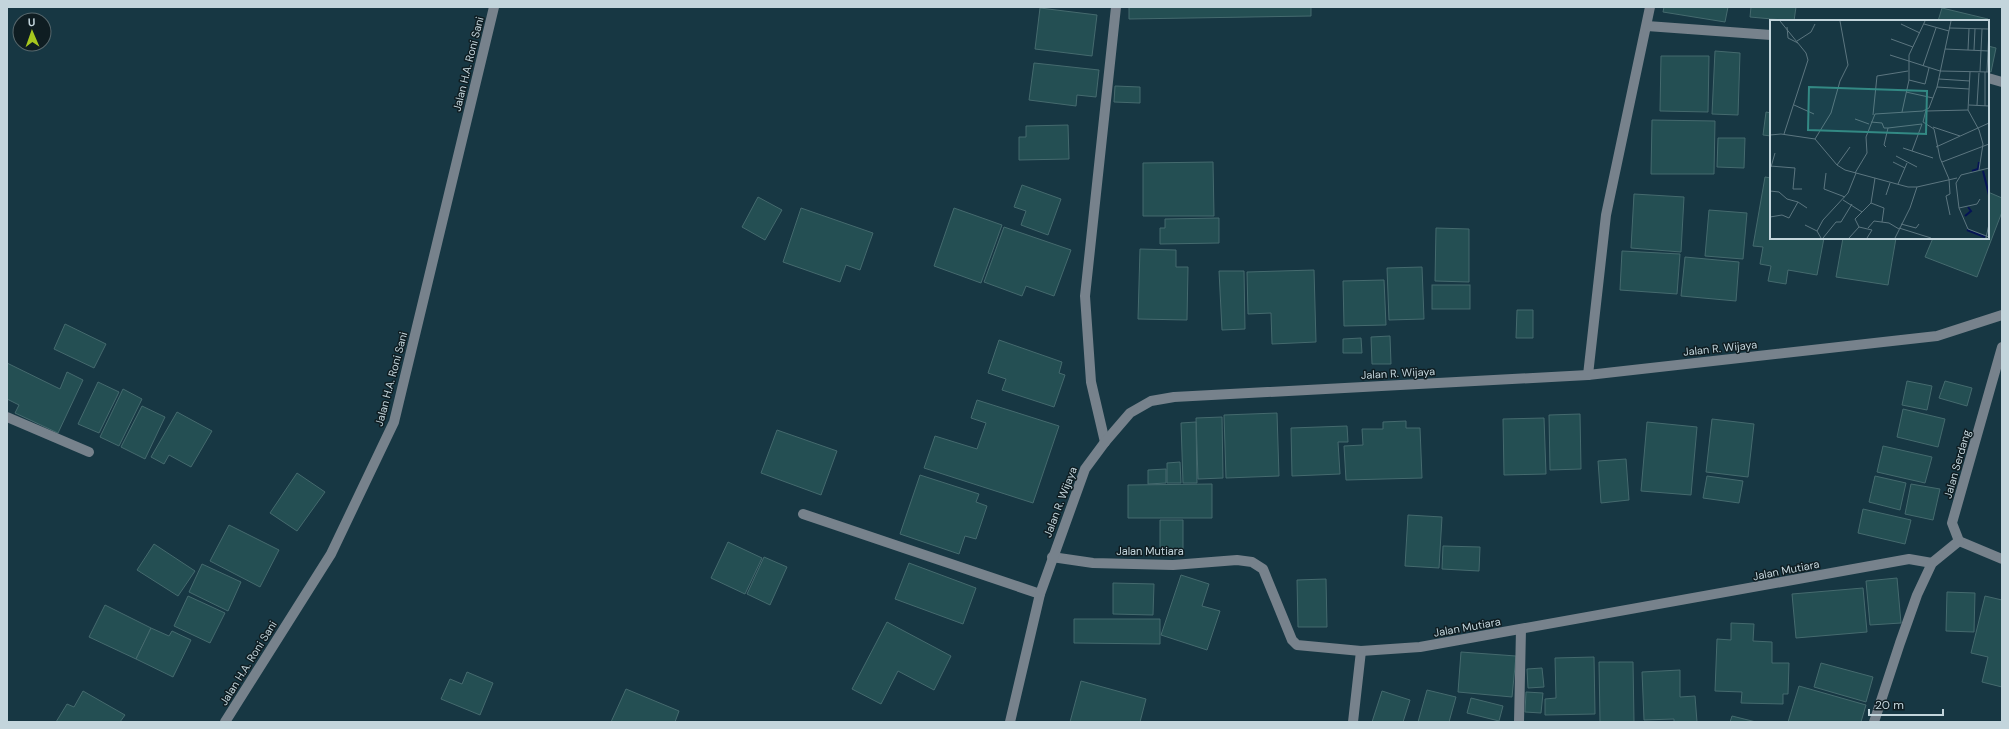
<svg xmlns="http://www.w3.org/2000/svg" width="2009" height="729" viewBox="0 0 2009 729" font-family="'DM Sans',sans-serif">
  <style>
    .building { fill: #244f53; stroke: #456a6e }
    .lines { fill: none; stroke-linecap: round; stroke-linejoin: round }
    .minor { stroke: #77828c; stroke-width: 10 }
    .labels { text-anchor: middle; stroke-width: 3; stroke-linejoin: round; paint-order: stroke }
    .street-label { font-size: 11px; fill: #c3d5dc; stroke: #0f1d22 }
    .inset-river { fill: none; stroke: #051356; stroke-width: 2 }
    .inset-road { fill: none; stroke: #5c7680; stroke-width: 1 }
    .view { fill: #338984; fill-opacity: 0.15; stroke: #338984; stroke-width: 2 }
    .inset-edge { fill: none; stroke: #c3d5dc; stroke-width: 2 }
  </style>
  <rect width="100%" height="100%" fill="#173743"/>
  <g class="building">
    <path d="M1129,7h182v9l-182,3z"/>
    <path d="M1664,7h64l-3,15 -62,-10z"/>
    <path d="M1751,7h45l-2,14 -44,-4z"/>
    <path d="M1040,8l57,7 -5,41 -57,-7z"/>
    <path d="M1942,8l46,11 -1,2h-49z"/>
    <path d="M1988,46l8,2 -5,24 -3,-1z"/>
    <path d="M1715,51l25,2 -2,62 -26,-1z"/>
    <path d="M1661,56h48l-1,56 -48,-1z"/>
    <path d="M1034,63l65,7 -3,27 -19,-2 -1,11 -47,-6z"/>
    <path d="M1115,86l25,1v16l-26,-1z"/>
    <path d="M1766,112l5,1v23l-8,-1z"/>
    <path d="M1652,120l63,1 -1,53h-63z"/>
    <path d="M1068,125l1,34 -50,1v-23h7v-11z"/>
    <path d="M1718,138h27l-1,30 -27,-1z"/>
    <path d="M1213,162l1,54h-71v-53z"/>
    <path d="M1765,177l6,1v60h53l-7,37 -29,-5 -2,14 -18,-3 3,-15 -11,-2 3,-17 -10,-1z"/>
    <path d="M1022,185l39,14 -13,36 -27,-10 5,-14 -12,-4z"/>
    <path d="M1988,192l14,6v14l-25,65 -52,-20 8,-19h55z"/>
    <path d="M1634,194l50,3 -3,55 -50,-4z"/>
    <path d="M758,197l24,13 -17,30 -23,-13z"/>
    <path d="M801,208l72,25 -13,37 -14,-5 -6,17 -57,-20z"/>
    <path d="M954,208l48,17 -21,58 -47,-17z"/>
    <path d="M1709,210l38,3 -4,46 -38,-3z"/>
    <path d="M1219,218v25l-59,1v-16h5v-9z"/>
    <path d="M1004,227l67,23 -17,46 -28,-10 -4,10 -38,-14z"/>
    <path d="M1436,228l33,1v53l-34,-1z"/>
    <path d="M1843,238h53l-8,47 -52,-8z"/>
    <path d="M1140,249l36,1v17h12l-1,53 -49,-1z"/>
    <path d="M1622,251l58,3 -3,40 -57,-4z"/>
    <path d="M1685,257l54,5 -3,39 -55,-5z"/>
    <path d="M1422,267l2,52 -35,1 -2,-52z"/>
    <path d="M1314,270l2,72 -44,2 -1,-31 -23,1 -1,-42z"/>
    <path d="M1219,271h25l1,58 -23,1z"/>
    <path d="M1384,280l2,45 -42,1 -1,-45z"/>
    <rect x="1432" y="285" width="38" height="24"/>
    <path d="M1517,310h16v28h-17z"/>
    <path d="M65,324l41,20 -12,24 -40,-19z"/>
    <path d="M1390,336l1,28h-19l-1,-27z"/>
    <path d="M1361,338l1,15h-19v-14z"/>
    <path d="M999,340l63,22 -3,11 6,2 -11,32 -52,-17 4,-11 -18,-6z"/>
    <path d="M7,363l53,26 7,-17 16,8 -25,53 -43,-20 4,-8 -12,-6z"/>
    <path d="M1907,381l25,5 -5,24 -25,-5z"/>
    <path d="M1945,381l27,7 -5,18 -28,-8z"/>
    <path d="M98,382l21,10 -20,41 -21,-9z"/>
    <path d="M123,389l19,10 -23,47 -19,-9z"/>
    <path d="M977,400l82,26 -26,77 -109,-35 11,-32 42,13 9,-26 -15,-5z"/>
    <path d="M142,406l23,11 -20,42 -24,-12z"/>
    <path d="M1903,409l42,10 -7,28 -41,-10z"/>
    <path d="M177,412l35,19 -21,36 -22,-12 -5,9 -13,-7z"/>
    <path d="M1277,413l2,63 -53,2 -2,-63z"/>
    <path d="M1580,414l1,55 -31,1 -1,-55z"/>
    <path d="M1222,417l1,61 -25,1 -2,-61z"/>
    <path d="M1544,418l2,56 -42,1 -1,-56z"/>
    <path d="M1712,419l42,5 -6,53 -42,-5z"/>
    <path d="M1406,421v7h14l2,50 -76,2 -2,-34 19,-1 -1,-16h21v-7z"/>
    <path d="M1196,422l1,61h-14l-2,-60z"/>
    <path d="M1647,422l50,5 -6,68 -50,-4z"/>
    <path d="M1347,426l1,16h-10l2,32 -48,2 -1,-48z"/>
    <path d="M777,430l60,21 -16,44 -60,-22z"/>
    <path d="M1883,446l49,11 -7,26 -48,-11z"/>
    <path d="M1626,459l3,41 -28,3 -3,-42z"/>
    <path d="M1180,462l1,21h-14v-20z"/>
    <path d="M1166,469v14l-18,1v-14z"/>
    <path d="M297,473l28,19 -28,39 -27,-18z"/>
    <path d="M920,475l59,19 -3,8 11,4 -11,33 -11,-3 -6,18 -59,-20z"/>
    <path d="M1707,476l36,5 -4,22 -36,-5z"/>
    <path d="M1875,476l31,7 -6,27 -31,-8z"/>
    <path d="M1212,484v34h-84v-33z"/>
    <path d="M1911,484l29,5 -7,31 -28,-6z"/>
    <path d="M1863,509l48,11 -6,24 -47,-11z"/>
    <path d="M1408,515l34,2 -3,51 -34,-2z"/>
    <path d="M1160,520h23v29l-23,1z"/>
    <path d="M229,525l50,25 -19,37 -50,-26z"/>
    <path d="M728,542l34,16 -17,36 -34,-16z"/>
    <path d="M154,544l41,27 -17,25 -41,-26z"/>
    <path d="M1443,546l37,1 -1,24 -37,-2z"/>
    <path d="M764,557l23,10 -17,38 -23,-11z"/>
    <path d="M909,563l67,25 -13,36 -68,-25z"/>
    <path d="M202,564l39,18 -13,29 -39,-19z"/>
    <path d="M1181,575l28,9 -7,22 18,5 -13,39 -46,-15z"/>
    <path d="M1897,578l4,45 -31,2 -4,-44z"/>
    <path d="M1326,579l1,48h-29l-1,-47z"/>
    <path d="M1113,583l41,1 -1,31 -40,-1z"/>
    <path d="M1863,588l4,44 -71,6 -4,-44z"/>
    <path d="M1947,592l28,1 -1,39 -28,-1z"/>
    <path d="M188,596l37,17 -15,30 -36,-17z"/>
    <path d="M1985,596l17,4v87l-20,-5 6,-25 -17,-4z"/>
    <path d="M105,605l46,23 -15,31 -47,-22z"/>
    <path d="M1074,619h86v25l-86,-1z"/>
    <path d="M887,622l64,34 -17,34 -36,-19 -17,33 -29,-15z"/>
    <path d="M1731,623l23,1 -1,17 19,1v21h17l-1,31h-5v10l-42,-1 1,-11 -27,-1 2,-52 14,1z"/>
    <path d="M151,628l18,8 3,-5 19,9 -18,37 -37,-18z"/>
    <path d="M1461,652l55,4 -4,41 -54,-5z"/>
    <path d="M1594,657l1,57 -50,1v-16l11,-1 -1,-40z"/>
    <path d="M1599,662h34l1,60h-34z"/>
    <path d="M1821,663l52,14 -7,25 -52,-15z"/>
    <path d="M1542,668l2,19 -16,1 -1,-19z"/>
    <path d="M1680,670v27l15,-1 2,26h-23v-3l-30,1 -2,-48z"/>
    <path d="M467,672l26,11 -13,32 -39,-16 9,-20 12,5z"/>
    <path d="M1081,681l65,18 -6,23h-70z"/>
    <path d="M1799,686l67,19 -5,17h-73z"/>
    <path d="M626,689l53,22 -4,11h-64z"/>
    <path d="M1427,690l29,7 -7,25h-31z"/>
    <path d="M83,691l42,24 -5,7h-64l11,-18 7,3z"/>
    <path d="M1382,691l28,9 -7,22h-31z"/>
    <path d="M1526,692l17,1 -2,20 -16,-1z"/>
    <path d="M1471,698l32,8 -4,15 -32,-8z"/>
    <path d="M1732,716l24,6h-26z"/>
  </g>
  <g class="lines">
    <g class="minor">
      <path d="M1647,26l124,9"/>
      <path d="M1988,78l14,4"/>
      <path d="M2002,347l-50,176 7,18 43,18"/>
      <path d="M1588,375l18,-160 44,-208"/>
      <path d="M7,417l82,35"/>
      <path d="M1105,442l-14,-60 -6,-86 31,-289"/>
      <path d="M803,514l237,80"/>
      <path d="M1052,557l41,6 80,2 64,-5 15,2 11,7 29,71 5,5 64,6 59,-4 489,-88 23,4"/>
      <path d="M225,722l106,-168 63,-132 100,-415"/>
      <path d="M1010,722l30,-128 45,-125 20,-27 25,-29 21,-12 23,-4 414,-22 349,-39 65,-21"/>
      <path d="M1353,722l8,-71"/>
      <path d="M1519,722l2,-93"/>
      <path d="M1874,722l26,-79 17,-48 15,-32 27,-22"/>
    </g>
  </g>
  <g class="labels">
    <g class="street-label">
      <text transform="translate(468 64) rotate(-76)" y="4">Jalan H.A. Roni Sani</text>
      <text transform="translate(1720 348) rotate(-6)" y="4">Jalan R. Wijaya</text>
      <text transform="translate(1398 373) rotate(-3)" y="4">Jalan R. Wijaya</text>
      <text transform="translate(391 379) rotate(-75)" y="4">Jalan H.A. Roni Sani</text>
      <text transform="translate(1957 464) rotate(-74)" y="4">Jalan Serdang</text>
      <text transform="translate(1060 502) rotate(-69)" y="4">Jalan R. Wijaya</text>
      <text x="1150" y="555">Jalan Mutiara</text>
      <text transform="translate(1786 570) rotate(-11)" y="4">Jalan Mutiara</text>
      <text transform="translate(1467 627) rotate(-10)" y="4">Jalan Mutiara</text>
      <text transform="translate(248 663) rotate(-58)" y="4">Jalan H.A. Roni Sani</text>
    </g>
  </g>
  <g transform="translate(1770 20)">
    <rect width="219" height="219" fill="#173743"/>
    <path class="inset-river" d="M202,151l6,-2 1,-7M213,151l6,24M195,196l6,-5 -3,-4M197,210l18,7"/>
    <path class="inset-road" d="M10,1l26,32 2,7 -24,74M131,4l19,9M154,4l25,7M17,7l1,11 10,5M179,8l40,1M121,19l22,8M27,21l14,-9 4,-8M175,29l44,2M198,30l1,-21M204,30l1,-21M120,35l50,16 49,1M153,46l13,-38M200,52l-2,38 11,20 4,14 -4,26M210,52l2,-43M217,52l2,-43M169,59l31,2M139,60l16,4 4,-16M167,67l32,2M136,72l27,6M24,85l20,9M199,85l20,1M207,85l2,-32M215,86v-34M156,90l-3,12 11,7 6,29 9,21 1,15 -4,2 4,19M157,91l41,-1M132,92l7,-32v-25l16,-34M103,95l4,-39 31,-5M85,99l14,5M101,102l11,1 2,5h4l34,-4M163,107l27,9M0,115l11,-1 34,5 22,26 8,5 63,17h9l40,-9M45,119l16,-26 9,-32 8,-16 -8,-44M116,127l-2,-2 4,-17M166,127l53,-24M133,128l30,10M142,131l10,-27M126,136l21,11M123,142l12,6M172,142l47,-18M67,145l13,-18M0,146l25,2 -2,21h9M1,147l4,-14M219,148l-28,7 -5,8 3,25 9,21 21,8M56,153l-2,16 21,8M85,153l12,-20 -1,-16 9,-23 48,-3 6,-3 8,-21 14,-66M128,164l9,-21M0,171l9,1 8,7 11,3 9,6M116,175l4,-12M73,180l19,12M101,183l13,5 -2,14M189,188l18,-4 3,-5M0,197l12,-2 7,3 9,-16M131,204l15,4 3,-4M35,205l12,6M89,207l13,3 -5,8M98,208l6,-7 15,2 10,6M129,208l32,10M51,218l-4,-7 6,-11 25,-27 8,-20M53,218l13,-16h5l11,-18M79,218l10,-11 -4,-8 16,-16 4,-25M125,218l15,-30 7,-21M216,218l3,-14"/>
    <path class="view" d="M39,67l118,4 -1,43 -118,-4z"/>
    <rect width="219" height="219" class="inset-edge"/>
  </g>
  <rect width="2009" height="729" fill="none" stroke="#c3d5dc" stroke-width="16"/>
  <g transform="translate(32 32) rotate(358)"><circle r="19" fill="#0f1d22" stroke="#57676c"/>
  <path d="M0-3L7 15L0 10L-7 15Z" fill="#a7c71e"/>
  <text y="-6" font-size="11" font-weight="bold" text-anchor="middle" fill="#c3d5dc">U</text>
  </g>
  <path d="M1869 709v6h74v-6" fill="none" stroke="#c3d5dc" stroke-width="2"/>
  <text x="1875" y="709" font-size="12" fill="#c3d5dc" stroke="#0f1d22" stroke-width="3" paint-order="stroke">20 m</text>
</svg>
